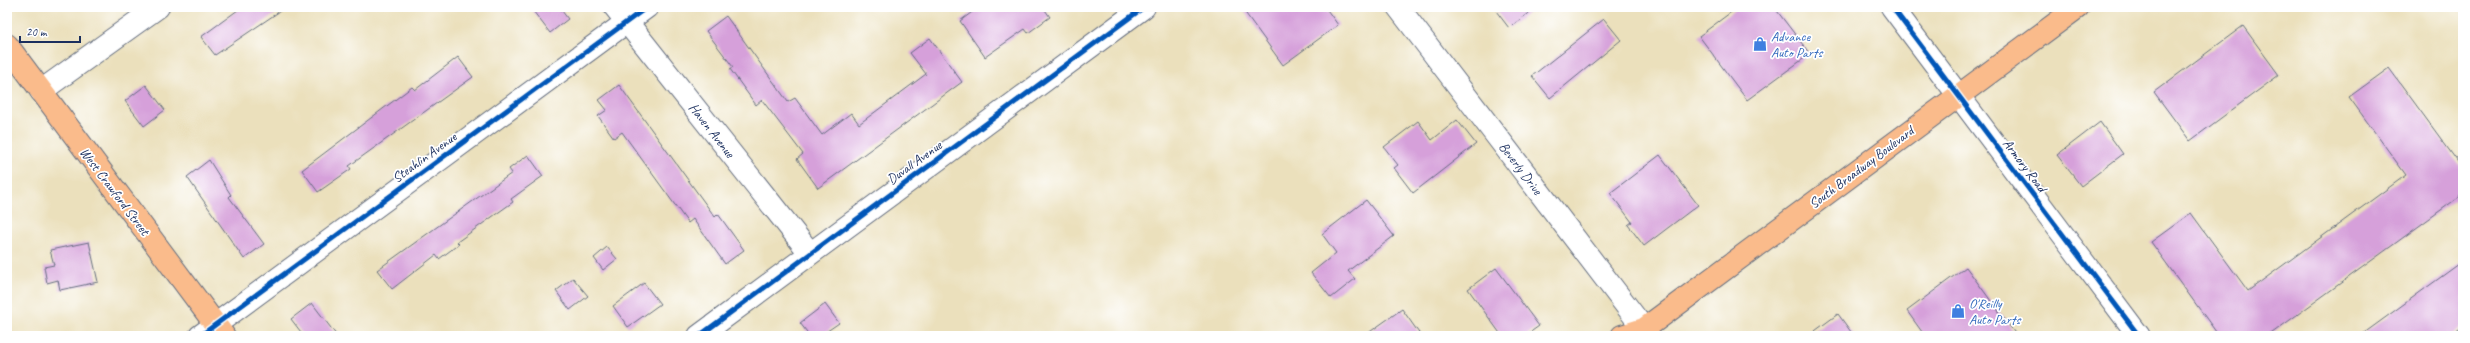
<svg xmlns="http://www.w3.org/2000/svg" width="2470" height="343" viewBox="0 0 2470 343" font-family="Caveat,sans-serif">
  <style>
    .building { fill: #d6a0da }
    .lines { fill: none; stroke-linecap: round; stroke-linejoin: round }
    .minor-casing { stroke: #646d7f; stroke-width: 24 }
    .major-casing { stroke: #646d7f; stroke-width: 24 }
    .minor { stroke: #fff; stroke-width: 22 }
    .major { stroke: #fabb8b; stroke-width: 22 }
    .cycleway-casing { stroke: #fff; stroke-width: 8 }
    .cycleway { stroke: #0057b8; stroke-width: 5 }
    .labels { text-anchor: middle; stroke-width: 3.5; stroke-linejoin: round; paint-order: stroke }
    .shop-label { font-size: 14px; fill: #366cbe; stroke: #fff; text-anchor: start }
    .street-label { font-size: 14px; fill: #1b2f5e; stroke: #fff }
  </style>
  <rect width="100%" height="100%" fill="#fff"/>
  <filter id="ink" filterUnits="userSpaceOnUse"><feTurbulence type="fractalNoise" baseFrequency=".025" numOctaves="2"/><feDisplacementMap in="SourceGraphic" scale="8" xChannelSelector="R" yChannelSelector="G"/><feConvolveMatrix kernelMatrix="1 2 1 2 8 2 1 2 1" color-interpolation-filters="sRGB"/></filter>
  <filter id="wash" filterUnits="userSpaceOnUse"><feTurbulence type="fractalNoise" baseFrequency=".012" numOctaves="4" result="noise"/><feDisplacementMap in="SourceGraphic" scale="16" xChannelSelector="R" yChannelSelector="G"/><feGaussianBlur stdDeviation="0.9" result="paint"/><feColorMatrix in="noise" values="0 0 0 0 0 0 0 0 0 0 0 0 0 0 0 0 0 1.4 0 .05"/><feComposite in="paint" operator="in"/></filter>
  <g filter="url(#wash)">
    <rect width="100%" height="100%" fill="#ebe0bc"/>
    <g id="blocks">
      <g class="building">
        <path d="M242,7h44l-71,48 -14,-18z"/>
        <path d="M530,7h29l9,12 -18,14z"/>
        <path d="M979,7h64l7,10 -22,16 -3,-4 -40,28 -25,-36z"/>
        <path d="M1241,7h84l13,18 -55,40z"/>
        <path d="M1493,7h43l-27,21z"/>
        <path d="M1738,7h36l36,47 -63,46 -48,-64z"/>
        <path d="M726,16l62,86 7,-4 27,37 29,-22 8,11 67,-50 -16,-21 20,-15 32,44 -144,106 -21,-29 6,-5 -41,-54 -6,5 -26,-36 3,-2 -27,-36z"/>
        <path d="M1604,19l17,21 -71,58 -18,-22z"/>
        <path d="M2243,26l36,49 -89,66 -36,-49z"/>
        <path d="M458,57l15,20 -124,89 2,3 -33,23 -16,-22 110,-83 3,3z"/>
        <path d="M2389,68l74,101v25l-195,142h-49l-68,-94 40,-29 57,78 158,-116 -57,-78z"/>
        <path d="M146,85l19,25 -21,16 -19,-25z"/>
        <path d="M619,85l96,132 3,-3 26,36 -19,14 -32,-45 -5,4 -66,-91 -8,6 -16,-22 9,-6 -8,-10z"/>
        <path d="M1457,120l19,24 -63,49 -19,-25 4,-3 -14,-18 34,-26 14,19z"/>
        <path d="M2100,122l23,32 -42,32 -24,-31z"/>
        <path d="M528,155l15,21 -32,23 2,3 -56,40 2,2 -20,15 -3,-4 -44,34 -15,-19 135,-97 -3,-4z"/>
        <path d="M1660,155l38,50 -54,41 -16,-21 4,-3 -22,-29z"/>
        <path d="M209,160l22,35 -2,2 35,47 -20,15 -57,-82z"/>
        <path d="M1366,200l28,36 -46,35 7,8 -24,19 -20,-25 25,-20 -14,-19z"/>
        <path d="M89,242l9,40 -38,8 -2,-10 -11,3 -3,-16 10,-2 -4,-15z"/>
        <path d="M607,247l10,12 -14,11 -9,-12z"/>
        <path d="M2463,261v65l-13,10h-90z"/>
        <path d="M1966,267l51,69h-92l-18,-25z"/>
        <path d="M1496,268l43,58 -14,10h-23l-34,-47z"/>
        <path d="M573,278l15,18 -18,14 -14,-19z"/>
        <path d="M644,283l16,21 -32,23 -15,-21z"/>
        <path d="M312,303l25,33h-33l-13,-17z"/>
        <path d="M825,304l14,19 -19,13h-10l-10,-13z"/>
        <path d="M1402,309l19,27h-57z"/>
        <path d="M1838,314l16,22h-46z"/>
      </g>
    </g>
  </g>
  <g filter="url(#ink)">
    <use href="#blocks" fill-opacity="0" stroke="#646d7f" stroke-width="1"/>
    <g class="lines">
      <defs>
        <g id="minor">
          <path d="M615,7l195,246"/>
          <path d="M1398,7l246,322"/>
          <path d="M1892,7l247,329"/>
          <path d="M41,91l117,-84"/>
          <path d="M200,336l447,-329"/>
          <path d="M699,336l445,-329"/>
        </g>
        <g id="major">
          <path d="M7,45l217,291"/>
          <path d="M1622,336l22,-7 434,-322"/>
        </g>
      </defs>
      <use href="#minor" class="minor-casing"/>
      <use href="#major" class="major-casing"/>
      <use href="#minor" class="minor"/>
      <use href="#major" class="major"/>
      <defs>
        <g id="cycleway">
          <path d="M1892,7l247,329"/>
          <path d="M200,336l447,-329"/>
          <path d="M699,336l445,-329"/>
        </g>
      </defs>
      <use href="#cycleway" class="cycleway-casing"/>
      <use href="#cycleway" class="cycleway"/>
    </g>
  </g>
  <defs>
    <symbol id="shop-bare" viewBox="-9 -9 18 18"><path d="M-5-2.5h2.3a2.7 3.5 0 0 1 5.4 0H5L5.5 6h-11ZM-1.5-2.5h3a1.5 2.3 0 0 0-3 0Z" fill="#3f7fe0" stroke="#fff" stroke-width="2.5" paint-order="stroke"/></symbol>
  </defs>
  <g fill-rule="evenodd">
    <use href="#shop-bare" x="1750" y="34" width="20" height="20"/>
    <use href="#shop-bare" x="1948" y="301" width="20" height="20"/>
  </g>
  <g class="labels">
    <g class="shop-label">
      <text x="1771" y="41">Advance<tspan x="1771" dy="16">Auto Parts</tspan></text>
      <text x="1969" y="308">O'Reilly<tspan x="1969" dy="16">Auto Parts</tspan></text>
    </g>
    <g class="street-label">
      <text transform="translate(712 130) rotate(52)" y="5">Haven Avenue</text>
      <text transform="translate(424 157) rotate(-36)" y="5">Steahlin Avenue</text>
      <text transform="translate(914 162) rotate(-36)" y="5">Duvall Avenue</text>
      <text transform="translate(2025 165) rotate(53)" y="5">Armory Road</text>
      <text transform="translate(1861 167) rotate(-37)" y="5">South Broadway Boulevard</text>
      <text transform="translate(1521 168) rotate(53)" y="5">Beverly Drive</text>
      <text transform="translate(115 191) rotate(53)" y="5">West Crawford Street</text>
    </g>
  </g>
  <rect width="2470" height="343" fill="none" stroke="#fff" stroke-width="24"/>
  <path d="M20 36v6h60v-6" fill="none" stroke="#1b2f5e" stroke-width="2"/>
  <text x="26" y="36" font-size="12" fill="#1b2f5e" stroke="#ffffff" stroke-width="3" paint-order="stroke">20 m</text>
</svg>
